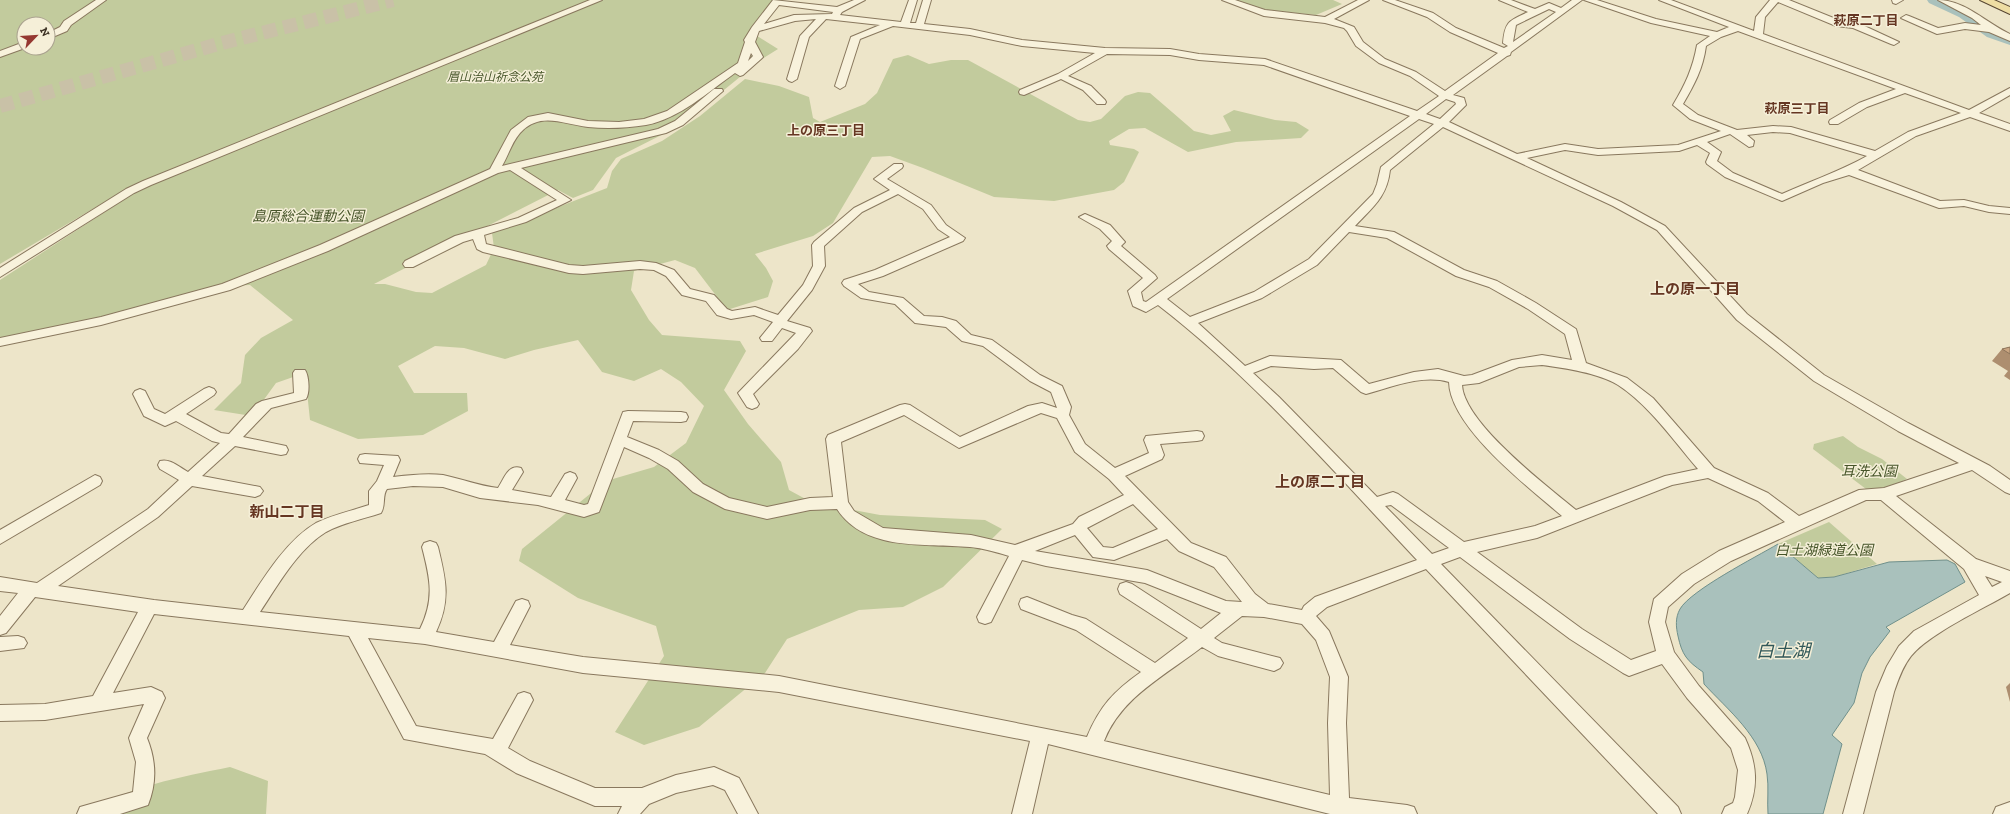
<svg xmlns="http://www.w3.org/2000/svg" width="2010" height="814" viewBox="0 0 2010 814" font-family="'Zilla Slab','Noto Sans JP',serif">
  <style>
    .green { fill: #c2cb9d; fill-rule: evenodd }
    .water { fill: #a9c1bc; stroke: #70908b }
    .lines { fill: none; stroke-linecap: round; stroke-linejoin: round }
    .river { fill: #a9c1bc; fill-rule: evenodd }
    .highway-tunnel { stroke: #c9c1a7; stroke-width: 14; stroke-dasharray: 14 7; stroke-linecap: butt }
    .minor-casing { stroke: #89785e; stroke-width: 2 }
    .major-casing { stroke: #574632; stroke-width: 2 }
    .minor { fill: #f8f2dc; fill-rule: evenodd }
    .major { fill: #eedda3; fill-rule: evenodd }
    .wall { fill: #ad8e6f }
    .building { fill: #c9a581; stroke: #8d745a }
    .labels { text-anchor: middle; stroke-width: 3; stroke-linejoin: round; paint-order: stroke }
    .far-park-label { font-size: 12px; font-style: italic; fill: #465529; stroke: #f5efd8 }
    .far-neighbourhood-label { font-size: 13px; font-weight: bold; fill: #653622; stroke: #f5efd8 }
    .park-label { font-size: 14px; font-style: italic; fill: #465529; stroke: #f5efd8 }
    .neighbourhood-label { font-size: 15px; font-weight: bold; fill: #653622; stroke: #f5efd8 }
    .near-water-label { font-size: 18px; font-style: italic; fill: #315859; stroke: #f5efd8 }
  </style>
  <rect width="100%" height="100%" fill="#ede5c9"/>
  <g class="green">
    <path d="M0,0h773l-24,31 29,18 -16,10 -81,66 -65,33 -23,32 -20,8 -15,-8 -184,94h11l31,8 16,1 54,-28 8,-17 -2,-15 115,-45 5,-17 9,-12 41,-18 38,-25 45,-37 34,7 30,11 4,21 7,4 45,-18 12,-11 16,-34 15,-4 21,9 22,-4h17l110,60 12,2 11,-3 24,-23 13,-4 12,1 44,38 17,4 20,-4 -8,-15 11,-6 41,10 21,2 13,8 -8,8 -65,4 -48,10 -43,-24 -16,1 -20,12 1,4 24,4 5,3 -15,30 -10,8 -60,11 -60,-4 -71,-29 -33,-12 -18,1 -39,66 -20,13 -58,18 11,14 7,13 -5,16 -41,13 -32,-42 -20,-8 -41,11 -3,19 18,30 13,15 78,6 6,10 -22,39 24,34 33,38 8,28 22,12 69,13 105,5 17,9 -59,58 -40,20 -44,3 -72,29 -22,34 -66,54 -55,18 -29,-13 49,-76 -8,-30 -78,-28 -59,-37 3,-12 84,-68 48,-14 32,-24 18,-37 -23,-24 -20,-13 -27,12 -32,-9 -24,-32 -44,10 -29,9 -41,-11 -29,-2 -37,20 16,27h53l1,18 -45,24 -65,4 -48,-19 -4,-38 -10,-6 -20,7 -24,33 -38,-6 27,-27 4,-28 16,-17 32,-18 -43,-35 -26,1 -127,32 -97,21v-59l148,-96 75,-30 -90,31 -133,79zM24,24h24v24h-24z"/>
    <path d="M1236,0h97l9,4 -26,11 -49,-5 -22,-5z"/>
    <path d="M1843,436l15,11 24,12 25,20 -20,9 -21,1 -53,-40 1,-5z"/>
    <path d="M1829,522l48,42 -43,13 -16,1 -40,-34z"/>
    <path d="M230,767l38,14 -2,33h-183c43,-27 97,-37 147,-47z"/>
  </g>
  <path class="water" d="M1778,544l40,34 16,-1 55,-15 58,-2 8,4 10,18 -79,45 4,4 -20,26 -8,16 -8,30 -22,32 10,9 -19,70h-55c-1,-13 1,-27 -1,-40 -5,-37 -39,-64 -63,-90l-1,-12c-16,-11 -21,-17 -25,-36 -2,-9 -3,-18 2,-27 11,-19 76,-52 98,-65z"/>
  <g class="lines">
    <path class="river" d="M1927,0c6,0 11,0 16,0 21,3 46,28 67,36v9l-23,-8 -28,-20 -30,-14z"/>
    <path class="highway-tunnel" d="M0,106l222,-63 171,-43"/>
    <defs>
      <g id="minor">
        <path d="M96,0h10l-35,25 -4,6 -19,8v-6l12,-6 4,-6z"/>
        <path d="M590,0h12l-451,185 -17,8 -134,84v-9l126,-79 17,-8z"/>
        <path d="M773,0l64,7 17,-7h11l-23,12 -2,3 61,7 8,-22h8l-7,23h6l7,-23h8l-7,24 46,5 52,11 83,8 65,1 29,5 66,5 152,52 22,-15 -29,-20 -31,-13 -23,-17 -9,-15 -3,-3 -19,-5 -61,-7 -42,-16h13l30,10 60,7 33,-17h11l-35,19 20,8 9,15 22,17 31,13 29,19 53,-38 -48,-21 -23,-15 -44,-17h12l38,13 23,15 48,20 4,-2 -5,-3c2,-22 6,-22 25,-31l-29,-12h12l24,9 14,-6 12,5 11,-8h10l-71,52 -1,3 -3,1 -54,39 11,3 2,7 -17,17 68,32 48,-10 33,5 80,-4 43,-14 -31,-12 -17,-14c12,-20 20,-37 24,-60l13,-9 -59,-13 -67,-23h13l59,19 61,13 12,-5 -70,-27h12l83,31 2,-14 14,-17h19l52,21 17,2 41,19 -5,3 -3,-1 -38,-16 -17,-2 -58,-24 -13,15 -2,17 206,76 41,-22v7l-31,18 31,11v7l-40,-14 -54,19 -58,34 82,31 24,-1 25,6 21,2v6l-21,-2 -25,-6 -25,2 -90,-33 -26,8 -41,18 -57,-24 -18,-13 -1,-2 4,-9 -13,-8 -18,6 -81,4 -33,-5 -38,8 94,44 44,24 82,88 77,61 84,48 82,43 20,14v14l-5,-2 -33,-22 -76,26 80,63 34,12v22c-27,16 -80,40 -99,63 -8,10 -13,24 -17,36l-31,122h-20l33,-122 11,-26 12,-20 15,-15 65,-36 -15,-26 -83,-69h-15l-135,61 -37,23 -26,23 -3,15 9,30 25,34 46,52c12,26 14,49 2,76h-25l3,-7 8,-4 2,-6 3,-27 -7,-22 -44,-50 -25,-34 -33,12 -6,-3 -53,-34 -110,-82 -19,7 237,243 3,7h-23l-232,-245 -99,38 -11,9 13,15 19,46 -2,46 3,75 58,7 7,2 3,7h-87l-282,-70 -16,70h-20l18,-73 -251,-49 -196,-19 -158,-29 -57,-6 48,88 77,13 25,-45 6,-2 6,2 3,6 -25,48 22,13 65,27h47l34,-13 38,-8 25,11 19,36h-20l-13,-24 -12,-5 -37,8 -27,11 -9,10h-22l4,-8h-27l-79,-33 -31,-19 -81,-15 -55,-103 -195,-22 -41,79 38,-6 11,5 3,6 -18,40c9,22 10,45 1,67l-28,9h-43l3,-7 7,-2 46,-13 3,-30 -7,-24 15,-34 -99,16 -45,1v-16l45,-1 48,-8 45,-84 -103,-15 -29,36 -6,2v-19l18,-23 -18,-2v-14l37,6 111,-74 31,-29 -19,-11 -2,-4 2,-4c10,-3 19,6 28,11l32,-29 -8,-2 -36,-20 -11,5 -21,-10 -11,-22 2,-3 5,-2 5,2 9,18 11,5 39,-25 5,-2 5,2 2,3 -2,3 -28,19 35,19 8,1 27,-30 6,-3 32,-8 -1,-20 2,-3h10c4,6 5,23 1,29l-35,9 -28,29 43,9 2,4 -2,4 -5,1 -46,-9 -33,30 58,11 3,4 -3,4 -5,2 -63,-11 -34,31 -100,69 96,14 89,10c18,-28 43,-70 73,-87 16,-8 35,-12 53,-18v-14l8,-10 7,-16 -24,-2 -2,-4 2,-4 5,-1 33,2 2,4 -7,17c16,-2 34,-4 50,-2 19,4 36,11 55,13 6,-9 10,-24 23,-20l2,4 -11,18 39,7 14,-23 5,-2 5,2 2,4 -12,22 19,5 4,-1 35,-92 5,-1 53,1 5,1 2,4 -2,4 -5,1 -48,-1 -6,16 32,13 19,11 25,23 26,14 38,9 43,-9 23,-1 -7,-58 2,-4 72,-30 5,-1 5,1 50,32 68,-31 14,-3 15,5 -6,-16 -21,-11 -47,-35 -21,-5 -16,-14 -31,-4 -20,-19 -34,-6 -17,-12 -2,-3 2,-3 31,-10 75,-33 -12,-8 -15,-20 -25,-15 -36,18 -38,34 1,20 -13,24 -25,31 23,7 2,3 -14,18 -45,45 6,10 -2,3 -5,2 -5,-2 -9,-14 58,-60 -14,-5 -10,13h-10l-2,-3 13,-16 -19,-7 -23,4 -14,-4 -11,-14 -24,-6 -16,-19 -12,-6 -14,-1 -57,5 -14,-1 -86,-21 -6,-3 -4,-10 -10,3 -50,25h-8l-2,-3 2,-3 50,-25 63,-18 39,-18 -47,-30 -12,3 -170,78 -98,39 -129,35 -101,21v-8l101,-21 121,-33 98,-39 170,-76 21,-39 17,-13 20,-4 40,8 31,1 25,-3 23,-8 71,-48 7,-21 -1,-2 8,-13zM779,5l54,7 -1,2 -38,1 -30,9zM1549,9l7,3 -43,30 3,-17zM816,19l-16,17 -13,43 2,2 3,1 5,-3 12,-42 17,-18 54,6 -29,12 -16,49 5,3 5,-3 15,-47 33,-13 77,9 52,11 73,7 -37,21 -38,16 -1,2 1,2 4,1 37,-16 22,11 14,14h8l1,-2 -1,-2 -14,-14 -23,-10 39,-22 63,1 29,5 65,5 146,51 -264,186 -3,-1 -2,-9 16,-14 -2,-3 -34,-29 4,-4 -15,-17 -25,-11 -6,3 21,12 12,12 -5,5 2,3 34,29 -15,13 5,15 13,6 12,-7c96,74 176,167 259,255l-102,37 -11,9 -2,4 -34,-6 -13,-10 -29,-37 -35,-14 -66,-67 37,-17 2,-4 -4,-11 37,-3 5,-1 2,-4 -2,-4 -5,-1 -51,5 -2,4 5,13 -34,15 -30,-24 -16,-29 2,-8 -9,-21 -22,-11 -48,-35 -21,-5 -15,-14 -14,-4 -18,-1 -21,-18 -34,-6 -11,-8 25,-8 80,-35 2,-3 -19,-13 -15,-20 -44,-26 15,-11 1,-2 -1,-2h-8l-20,15 16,11 -36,18 -40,34 -2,3 1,21 -10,19 -25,30 -23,-8 -23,4 -5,-2 -13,-14 -24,-6 -16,-19 -18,-7 -16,-2 -57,5 -14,-1 -83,-21 -2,-9 42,-13 45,-22 -50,-32 145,-35 17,-8 40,-34 -1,-2h-8l-39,32 -17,8 -156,37c6,-10 10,-24 18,-33 20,-22 43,-9 68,-6 19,2 39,1 58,-2 33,-6 62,-33 89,-52l5,3 3,-1 18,-16 2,-2 -8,-15 4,-11 36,-10zM1738,31l158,58 -37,14 -29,17 -1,2 1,2h8l29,-17 38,-14 56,20 -53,19 -33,19 -84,-24 -18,-1 -36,4 -39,-15 -15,-11c11,-19 20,-35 23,-58l15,-9zM751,53l2,3 -5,5zM1446,99l9,3 1,2 -16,15 -14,-5zM1419,119l15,5 -53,43 -4,17 -4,10 -64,65 -55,33 -64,25 -23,-18zM1443,127l170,79 44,24 80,90 77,61 84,50 61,32 -75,25 -25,2 -60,26 -31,-23 -54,-25 -61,-70 -26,-20 -41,-15 -10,-34 -40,-26 -39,-22 -33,-11 -70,-38 -39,-6c18,-19 32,-29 35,-56zM1773,132l17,1 77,23c-27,15 -56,25 -85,38l-49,-21 -16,-12 4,-9 -14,-10 23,-8 19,13 4,-1 1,-5 -7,-6zM1349,232l38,6 69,38 33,11 39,22 37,25 7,26 -30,-5 -30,5 -40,15 -8,1 -26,-7 -24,3 -45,12 -28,-24 -71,-4 -25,10 -47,-43 64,-25 55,-33zM1542,365c23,3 57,8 76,20 32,21 55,55 80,84l-33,7 -89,34c-29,-24 -112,-87 -114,-125l17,-2 40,-16zM1271,366l43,3 19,-1 28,24 5,2c26,-7 56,-20 83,-12 1,45 79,105 113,134l-27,10 -71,16 -66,-48 -5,-2 -16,5 -98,-100 -26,-24zM1041,413l16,5 18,34 34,27 15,16 -45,22 -6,7 -58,21 -44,-10 -88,-7 -29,-17 -6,-9 -7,-60 63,-27 55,33zM624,447l25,11 19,11 25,23 32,17 42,10 43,-9 27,-1c28,43 88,34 133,38 13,1 26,5 39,9l-32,61 2,5 6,2 6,-2 31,-62 24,6 99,17 76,30 -20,16 -69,-45 -6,-2 -6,2 -2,5 2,5 68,44 -33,25 -69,-44 -14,-4 -45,-18 -6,2 -2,5 2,5 55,21 65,42c-27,19 -41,34 -54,65l-308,-61 -196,-19 -73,-12 20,-39 -2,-5 -6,-2 -6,2 -22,41 -58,-10c15,-32 10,-52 2,-85l-2,-4 -6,-2 -6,2 -2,4c8,31 13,52 -2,82l-160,-17c18,-27 38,-63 66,-80 17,-9 37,-13 55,-19 5,-8 1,-17 6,-24l26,-3 30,1 37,11 58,7 46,12 15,-5zM1708,478l50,23 27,21 -66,29 -37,23 -28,25 -5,23 7,29 -25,9 -49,-31 -105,-77 60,-14 135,-53zM1133,504l25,25 -45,19 -10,-1 -16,-19zM1391,505l58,43 -17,6 -47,-48zM1075,535l18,22 21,3 53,-21 12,12 35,16 28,35 -16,-1 -79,-31 -112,-19zM1985,576l17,6 -10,5zM1242,616l22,1 38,7 14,16 14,37 -2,46 2,72 -226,-54c17,-44 62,-66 98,-94l16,9 56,15 6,-3 3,-5 -3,-5 -58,-15 -8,-5z"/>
        <path d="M1892,0h11l-7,4 -3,-1z"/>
        <path d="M1938,0c27,0 48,23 72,34v7l-21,-9 -24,-3 -28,5 -36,-16 5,-3 3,1 29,12 27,-5 16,2 -9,-7z"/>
        <path d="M24,42l1,6 -25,9v-6z"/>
        <path d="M95,475l5,2 2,4 -2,4 -100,59v-14z"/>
        <path d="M18,636l6,2 3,5 -3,5 -24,3v-14z"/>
        <path d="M2010,802v12h-17l3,-7z"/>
      </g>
      <path id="major" d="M1980,0h14l16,7v7z"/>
    </defs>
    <use href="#minor" class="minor-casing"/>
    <use href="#major" class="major-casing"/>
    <use href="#minor" class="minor"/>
    <use href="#major" class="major"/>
  </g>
  <g class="wall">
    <path d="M2010,347v33l-6,-4 4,-5 -16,-10 10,-12z"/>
    <path d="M2010,683v19l-4,-15z"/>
  </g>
  <path class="building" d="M2010,347v7l-8,-5z"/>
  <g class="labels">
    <g class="far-park-label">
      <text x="495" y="81">眉山治山祈念公苑</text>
    </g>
    <g class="far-neighbourhood-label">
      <text x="1866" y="25">萩原二丁目</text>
      <text x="1797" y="113">萩原三丁目</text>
      <text x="826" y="135">上の原三丁目</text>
    </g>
    <g class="park-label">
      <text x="308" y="221">島原総合運動公園</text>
      <text x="1869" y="476">耳洗公園</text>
      <text x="1824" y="555">白土湖緑道公園</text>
    </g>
    <g class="neighbourhood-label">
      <text x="1695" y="294">上の原一丁目</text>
      <text x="1320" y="487">上の原二丁目</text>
      <text x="287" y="517">新山二丁目</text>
    </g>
    <g class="near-water-label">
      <text x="1783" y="657">白土湖</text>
    </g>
  </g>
  <g transform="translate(36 36) rotate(65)"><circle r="19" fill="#f5efd8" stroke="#aaa28f"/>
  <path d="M0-3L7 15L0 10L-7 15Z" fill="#953831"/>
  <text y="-6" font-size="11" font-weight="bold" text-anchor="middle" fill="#3a2f21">N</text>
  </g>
</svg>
